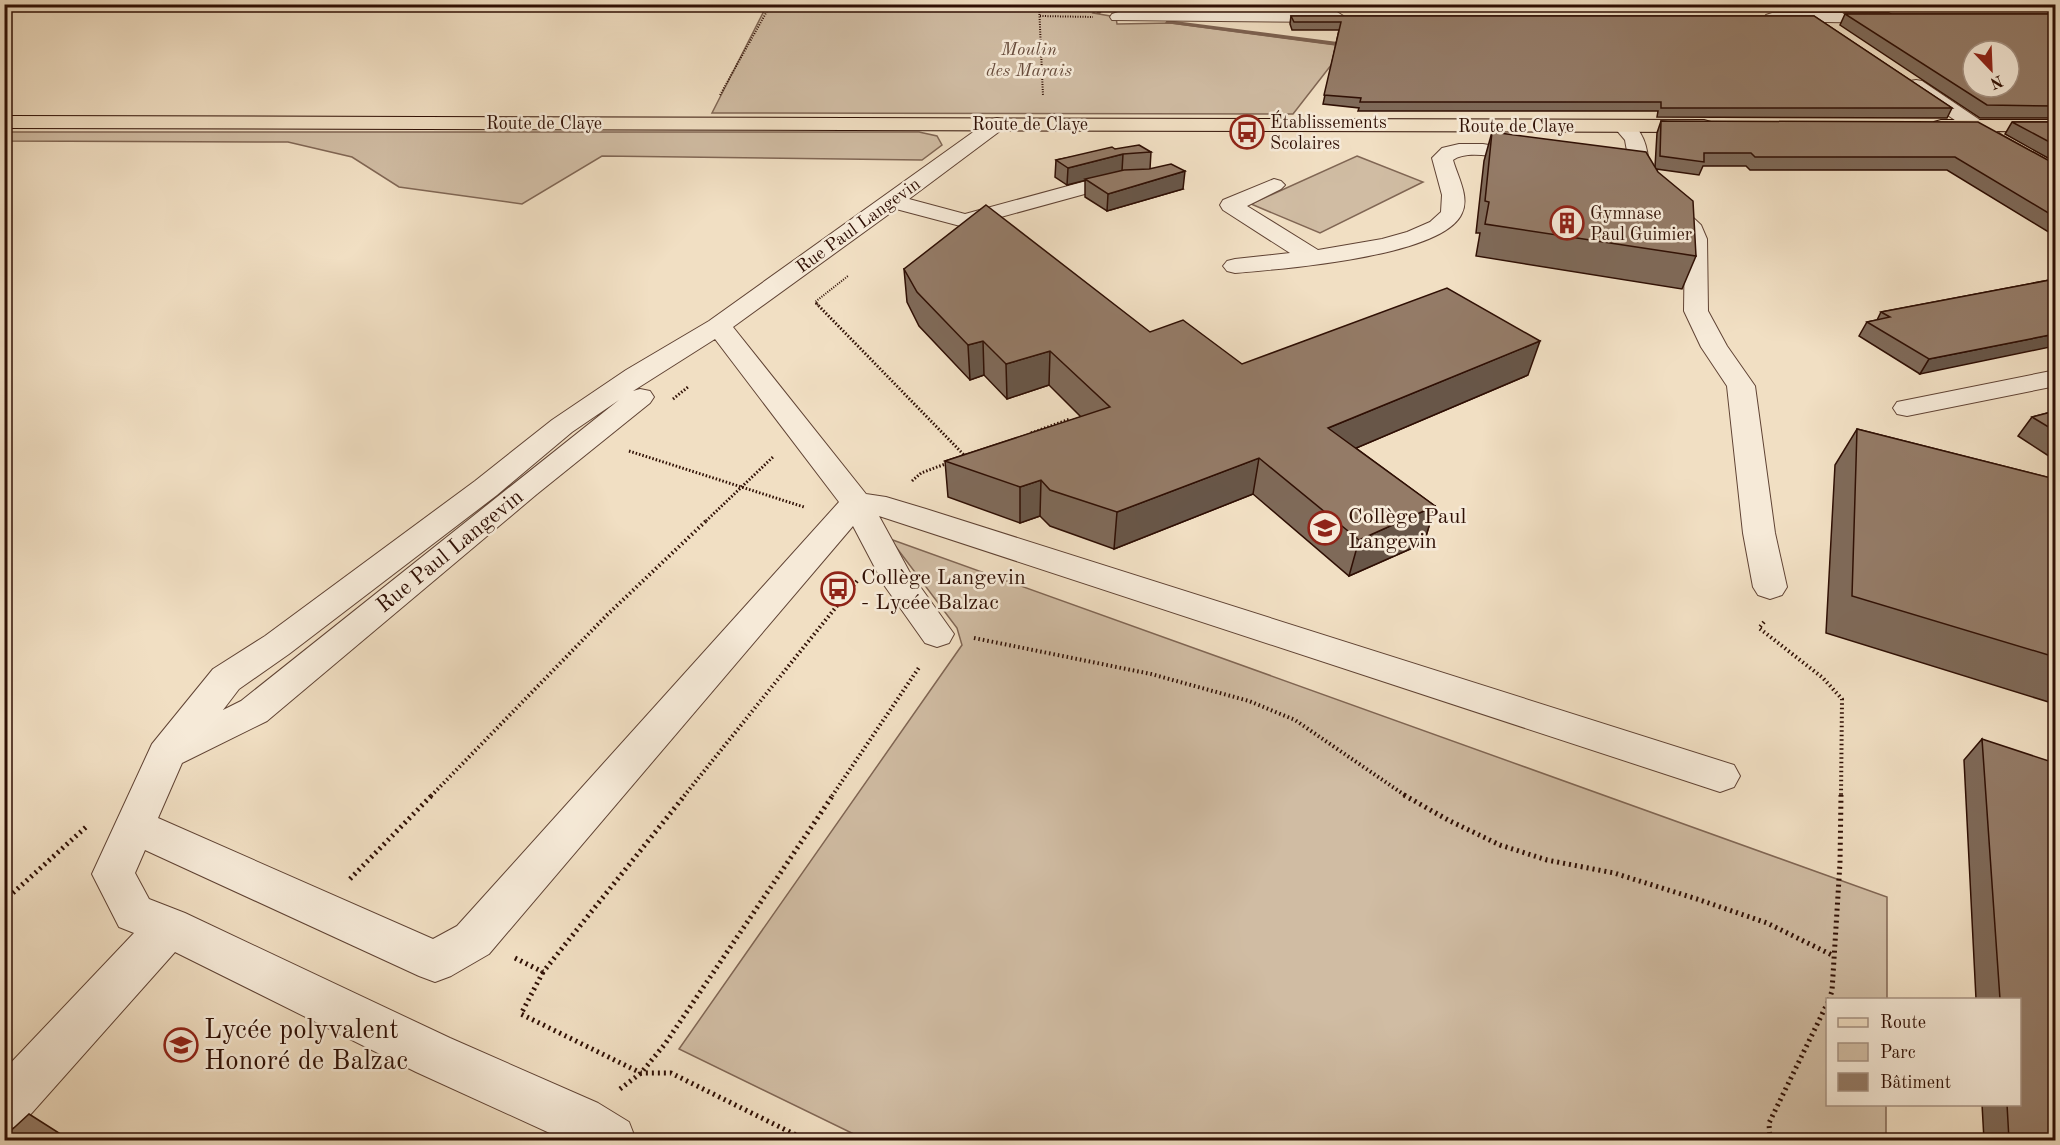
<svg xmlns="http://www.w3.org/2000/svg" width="2060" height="1145" viewBox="0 0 2060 1145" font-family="'Old Standard TT',serif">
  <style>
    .green { fill: #d0bca3; stroke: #806654; stroke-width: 1.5 }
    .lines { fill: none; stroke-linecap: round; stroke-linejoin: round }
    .stream { fill: #7c6150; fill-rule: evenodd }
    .minor-casing { stroke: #604334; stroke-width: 2 }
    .major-casing { stroke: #2f0f04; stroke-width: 2 }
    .path-far3 { stroke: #2f0f04; stroke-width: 2; stroke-dasharray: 1 1.5; stroke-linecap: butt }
    .path-far2 { stroke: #2f0f04; stroke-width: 3; stroke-dasharray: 1.5 2; stroke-linecap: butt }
    .path-far1 { stroke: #2f0f04; stroke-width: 4; stroke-dasharray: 1.5 3; stroke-linecap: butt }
    .path { stroke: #2f0f04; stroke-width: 5; stroke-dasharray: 2 4; stroke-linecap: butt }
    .minor { fill: #f6ead8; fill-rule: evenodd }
    .major { fill: #f1dfc3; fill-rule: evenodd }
    .wall { fill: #7f6a59; stroke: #2f0f04; stroke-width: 1.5 }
    .shaded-wall { fill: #685648; stroke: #2f0f04; stroke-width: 1.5 }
    .building { fill: #947b67; stroke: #2f0f04; stroke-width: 1.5; fill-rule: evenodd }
    .labels { text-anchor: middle; stroke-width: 5; stroke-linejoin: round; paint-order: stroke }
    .far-park-label { font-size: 18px; font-style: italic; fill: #674c3c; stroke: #f6ead8 }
    .far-poi-label { font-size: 18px; fill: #2f0f04; stroke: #f6ead8; text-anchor: start }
    .far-street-label { font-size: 18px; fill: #2f0f04; stroke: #f6ead8 }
    .poi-label { font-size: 22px; fill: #2f0f04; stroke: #f6ead8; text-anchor: start }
    .street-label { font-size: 22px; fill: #2f0f04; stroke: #f6ead8 }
    .near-poi-label { font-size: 27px; fill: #2f0f04; stroke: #f6ead8; text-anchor: start }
  </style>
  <rect width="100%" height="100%" fill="#f1dfc3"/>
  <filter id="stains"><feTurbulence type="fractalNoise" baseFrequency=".00333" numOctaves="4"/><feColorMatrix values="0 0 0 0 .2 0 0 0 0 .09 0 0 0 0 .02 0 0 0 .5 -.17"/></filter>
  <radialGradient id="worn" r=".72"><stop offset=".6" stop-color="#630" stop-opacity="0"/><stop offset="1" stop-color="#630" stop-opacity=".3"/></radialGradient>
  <g class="green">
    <path d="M767,5h333l-7,8 23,4 1,7 54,-1 175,23 -53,68 -581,-1z"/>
    <path d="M5,132h914l18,4 5,9 -20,15 -320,-4 -80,48 -123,-17 -47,-30 -64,-15 -283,-1z"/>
    <path d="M1357,156l66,26 -103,51 -69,-29z"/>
    <path d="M890,539l997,358v102l-59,1v104l58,1v35h-1020l-187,-91 283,-404 -5,-17z"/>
  </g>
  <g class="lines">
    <g class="stream">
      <path d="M1101,4h6l-7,10h-4z"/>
      <path d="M1167,20l186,24 3,2 -3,2 -188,-25z"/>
    </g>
    <defs>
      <g id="minor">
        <path d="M1118,12h219l8,5 -8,5 -225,-2 -2,-3 2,-3z"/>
        <path d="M1772,13h117l8,5 -8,5 -123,-2 -2,-3 2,-3z"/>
        <path d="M1916,80l6,1 80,54 54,30v15l-68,-37 -78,-54 -3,-4 3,-4z"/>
        <path d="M997,118l7,2 3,4 -3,4 -95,71 56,15 125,-34 39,-7 7,2 3,4 -3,4 -44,9 -102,28 4,5 -3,5 -8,2 -87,-23 -163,118 133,167 20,3 40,12 808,256 6,11 -6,11 -14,5 -841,-276 30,55 45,63 -5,9 -12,4 -12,-4 -41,-58 -31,-59 -364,428 -38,22 -16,6 -16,-6 -274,-126 -10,23 14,26 36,14 265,125 148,65 31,19 7,18h-71l-149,-68 -241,-120 -153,172 -18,7v-61l130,-137 -15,-6 -27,-53 60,-130 61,-75 52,-33 210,-155 77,-61 74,-50 83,-49 281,-201zM715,339l124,163 -382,424 -24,13 -275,-121 24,-55 85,-42 270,-227 113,-91 4,-6 -4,-6 -10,-2 -7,2zM619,400l-378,301 -18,9 16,-21 50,-35 208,-159 75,-63z"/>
        <path d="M1623,120c21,6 25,29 26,48l-3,4h-43l-3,-4 3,-4 26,-2 -4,-22 -12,-14 3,-4z"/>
        <path d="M1459,144h24l53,9 3,4 -3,4 -7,2c-19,-3 -60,-15 -76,-3 4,15 17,37 9,53 -18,44 -182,56 -227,60l-8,-2 -4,-5 4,-5 8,-2 55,-6 -67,-43 -3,-5 3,-5 51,-21 7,2 4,4 -4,4 -34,17 71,44 64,-11 25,-7 23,-10 11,-10 1,-17 -10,-37 10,-10z"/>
        <path d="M1664,197l8,1 29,27 6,14 1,72 19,35 28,40 20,147 12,54 -5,8 -12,4 -12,-4 -5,-8 -10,-54 -16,-147 -26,-39 -17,-36 1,-72 -5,-11 -27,-25 3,-5z"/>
        <path d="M2056,370v16l-149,30 -10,-2 -4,-6 4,-6 10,-2z"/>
      </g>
      <g id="major">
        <path d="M4,116l1700,4 7,2 3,4 -3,4 -7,2 -1700,-4z"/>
        <path d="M1941,120h115v12l-122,-2 -3,-4 3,-4z"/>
      </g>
    </defs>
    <use href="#minor" class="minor-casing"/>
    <use href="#major" class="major-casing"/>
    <g class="path-far3">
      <path d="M1039,4l4,92"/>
      <path d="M1040,16l53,1"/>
      <path d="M720,95l51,-91"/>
      <path d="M818,305l-3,-3 33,-26"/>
    </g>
    <g class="path-far2">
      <path d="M816,303l150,154"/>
      <path d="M673,399l15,-12"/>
      <path d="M1031,433l39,-14"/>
      <path d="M629,451l175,56"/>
      <path d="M912,481l9,-8 27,-10"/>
      <path d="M706,521l68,-65"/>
    </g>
    <g class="path-far1">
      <path d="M1764,622l-5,6 64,50 19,21 -1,97"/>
      <path d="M974,638l177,36 98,27 46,19 111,76"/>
      <path d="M431,796l176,-181 100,-95"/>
      <path d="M684,796l173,-215"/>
      <path d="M832,796l88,-130"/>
    </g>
    <g class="path">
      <path d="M1404,795l44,25 52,25 47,15 67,13 83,26 70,24 67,33"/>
      <path d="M350,879l82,-84"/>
      <path d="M4,901l82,-74"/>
      <path d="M515,958l28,14 142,-177"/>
      <path d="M543,972l-22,42 120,59h30l135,67"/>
      <path d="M1829,1000l3,-9 8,-128 1,-68"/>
      <path d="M620,1089l21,-16 24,-29 168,-249"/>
      <path d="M1770,1140l-1,-17 59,-121"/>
    </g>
    <use href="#minor" class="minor"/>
    <use href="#major" class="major"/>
  </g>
  <g class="wall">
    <path d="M1280,4h775v7h-237l-7,-3 -8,3 -520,-1z"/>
    <path d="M1845,14h210v104h-75l-140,-93z"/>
    <path d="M1291,16h523l138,92 -5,10 -290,-1 1,-6h-300l1,-3 -36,-4 16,-74h-47l-2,-6z"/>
    <path d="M1661,121l394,43v72l-108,-66h-197l-4,-4h-43l-4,9 -43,-6 40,87 -14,33 -206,-33 4,-23h-4l8,-72 8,-29 163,35 2,-34z"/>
    <path d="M2012,122h43v40l-50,-28z"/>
    <path d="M1115,149l36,3 -1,17 33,20 -76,22 -22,-14v-17l-18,5 -12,-8 1,-17z"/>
    <path d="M904,269l246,63 92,32 286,11 -172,73 79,58 -11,37 -75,33 -96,-82 -139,55 -64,-23 -10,-10 -20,7 -72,-26 -3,-36 136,-44 -32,-32 -42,14 -23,-24 -14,5 -51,-54 -12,-24z"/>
    <path d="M2055,279l-135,95 -61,-38 8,-14 10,-2 4,-8z"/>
    <path d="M2055,411v49l-37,-24 14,-19z"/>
    <path d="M1857,429l198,50v225l-229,-71 9,-168z"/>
    <path d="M1982,739l73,401h-71l-2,-36h37v-105h-43l-12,-239z"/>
  </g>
  <g class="shaded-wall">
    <path d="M1806,4h6l-1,4 -8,3z"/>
    <path d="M1123,154l-1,17 -55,14 1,-17z"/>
    <path d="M1185,171l-2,18 -76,22 1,-17z"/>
    <path d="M2055,334v12l-135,28 9,-15z"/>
    <path d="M983,341l1,34 -14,5 -2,-35z"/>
    <path d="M1540,341l-12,34 -207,88 7,-35z"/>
    <path d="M1050,351l-1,34 -42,14 -1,-35z"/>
    <path d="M1259,458l-6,36 -139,55 3,-37z"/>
    <path d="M1041,480l-1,36 -20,7v-36z"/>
    <path d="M1435,506l-11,37 -75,33 10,-36z"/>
  </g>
  <g class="building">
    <path d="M1845,14h210v92l-68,-1zM1973,51h36v36h-36z"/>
    <path d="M1291,16h523l138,92h-291v-6h-301l1,-4 -37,-3 17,-73h-47z"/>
    <path d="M1661,121l317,1 77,42v53l-100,-60h-200l-4,-4h-47v9l-44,-6z"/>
    <path d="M2012,122h43v23z"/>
    <path d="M1492,132l154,20 12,20 35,29 3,55 -211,-32 4,-22 -4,-1z"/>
    <path d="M1139,145l12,7 -28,2 -55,14 -12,-8 56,-13 3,2z"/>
    <path d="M1171,164l14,7 -77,23 -23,-15 39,-9 25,-1z"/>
    <path d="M986,205l164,127 33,-12 59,44 205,-76 93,53 -212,87 107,78 -76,34 -100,-82 -142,54 -67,-22 -9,-10 -21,7 -75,-26 165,-54 -60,-56 -44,13 -23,-23 -15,4 -51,-53 -13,-23z"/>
    <path d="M2055,279v55l-126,25 -62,-37 23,-5 -9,-5z"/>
    <path d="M2055,411v20l-23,-14z"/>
    <path d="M1857,429l198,50v178l-203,-61z"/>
    <path d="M1982,739l73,24v377h-46l-2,-36h12v-105h-19z"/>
    <path d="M29,1114l41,26h-66v-3z"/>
  </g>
  <defs>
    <symbol id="bus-ring" viewBox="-11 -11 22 22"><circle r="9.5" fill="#f6ead8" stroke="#8f2418" stroke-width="1.5"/><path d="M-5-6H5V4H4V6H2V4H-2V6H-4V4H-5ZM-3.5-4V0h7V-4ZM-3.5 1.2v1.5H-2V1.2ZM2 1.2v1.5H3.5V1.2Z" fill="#8f2418"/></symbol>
    <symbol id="building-ring" viewBox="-11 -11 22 22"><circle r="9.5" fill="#f6ead8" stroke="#8f2418" stroke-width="1.5"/><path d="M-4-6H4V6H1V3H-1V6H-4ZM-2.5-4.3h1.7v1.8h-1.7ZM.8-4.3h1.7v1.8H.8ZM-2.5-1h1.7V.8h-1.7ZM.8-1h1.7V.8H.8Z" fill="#8f2418"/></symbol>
    <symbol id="school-ring" viewBox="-11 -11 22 22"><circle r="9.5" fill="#f6ead8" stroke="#8f2418" stroke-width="1.5"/><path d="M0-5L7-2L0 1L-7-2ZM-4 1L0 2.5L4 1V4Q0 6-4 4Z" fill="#8f2418"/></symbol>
  </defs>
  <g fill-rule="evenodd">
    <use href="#bus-ring" x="1228" y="113" width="38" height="38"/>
    <use href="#building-ring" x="1548" y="204" width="38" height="38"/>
    <use href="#school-ring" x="1306" y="509" width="38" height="38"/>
    <use href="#bus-ring" x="819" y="570" width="38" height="38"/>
    <use href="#school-ring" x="162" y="1026" width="38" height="38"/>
  </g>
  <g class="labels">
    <g class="far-park-label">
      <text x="1029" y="55">Moulin<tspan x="1029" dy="21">des Marais</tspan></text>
    </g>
    <g class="far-poi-label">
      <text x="1270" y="128">Établissements<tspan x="1270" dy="21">Scolaires</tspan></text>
      <text x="1590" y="219">Gymnase<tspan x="1590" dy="21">Paul Guimier</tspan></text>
    </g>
    <g class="far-street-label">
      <text x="544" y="129">Route de Claye</text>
      <text x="1030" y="130">Route de Claye</text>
      <text x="1516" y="132">Route de Claye</text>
      <text transform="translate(858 225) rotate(-36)" y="6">Rue Paul Langevin</text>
    </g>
    <g class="poi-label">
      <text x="1348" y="523">Collège Paul<tspan x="1348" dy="25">Langevin</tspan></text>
      <text x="861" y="584">Collège Langevin<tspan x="861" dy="25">- Lycée Balzac</tspan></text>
    </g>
    <g class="street-label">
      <text transform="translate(449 550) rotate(-39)" y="8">Rue Paul Langevin</text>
    </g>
    <g class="near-poi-label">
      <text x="204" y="1038">Lycée polyvalent<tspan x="204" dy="31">Honoré de Balzac</tspan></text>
    </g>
  </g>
  <rect width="2060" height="1145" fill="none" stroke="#f1dfc3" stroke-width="24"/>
  <rect x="6" y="6" width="2048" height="1133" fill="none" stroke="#2f0f04" stroke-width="3"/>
  <rect x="12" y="12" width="2036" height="1121" fill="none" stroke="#2f0f04" stroke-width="1.5"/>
  <rect x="1826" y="998" width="195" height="108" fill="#f6ead8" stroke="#a69283" stroke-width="1.5"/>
  <rect x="1838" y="1018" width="30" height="9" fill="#f1dfc3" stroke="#a69283" stroke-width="1.5"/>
  <text x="1880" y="1028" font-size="18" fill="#2f0f04">Route</text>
  <rect x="1838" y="1043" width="30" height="18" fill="#d0bca3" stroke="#a69283" stroke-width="1.5"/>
  <text x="1880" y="1058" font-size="18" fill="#2f0f04">Parc</text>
  <rect x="1838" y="1073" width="30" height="18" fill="#947b67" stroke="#a69283" stroke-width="1.5"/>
  <text x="1880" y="1088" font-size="18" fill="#2f0f04">Bâtiment</text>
  <g transform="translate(1991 69) rotate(157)"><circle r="28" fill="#f6ead8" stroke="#a69283" stroke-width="1.5"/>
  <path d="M0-4.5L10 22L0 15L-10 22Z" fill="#8f2418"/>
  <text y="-9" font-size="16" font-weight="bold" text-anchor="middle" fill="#2f0f04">N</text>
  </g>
  <rect width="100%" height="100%" filter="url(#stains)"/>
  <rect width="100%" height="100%" fill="url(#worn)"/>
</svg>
